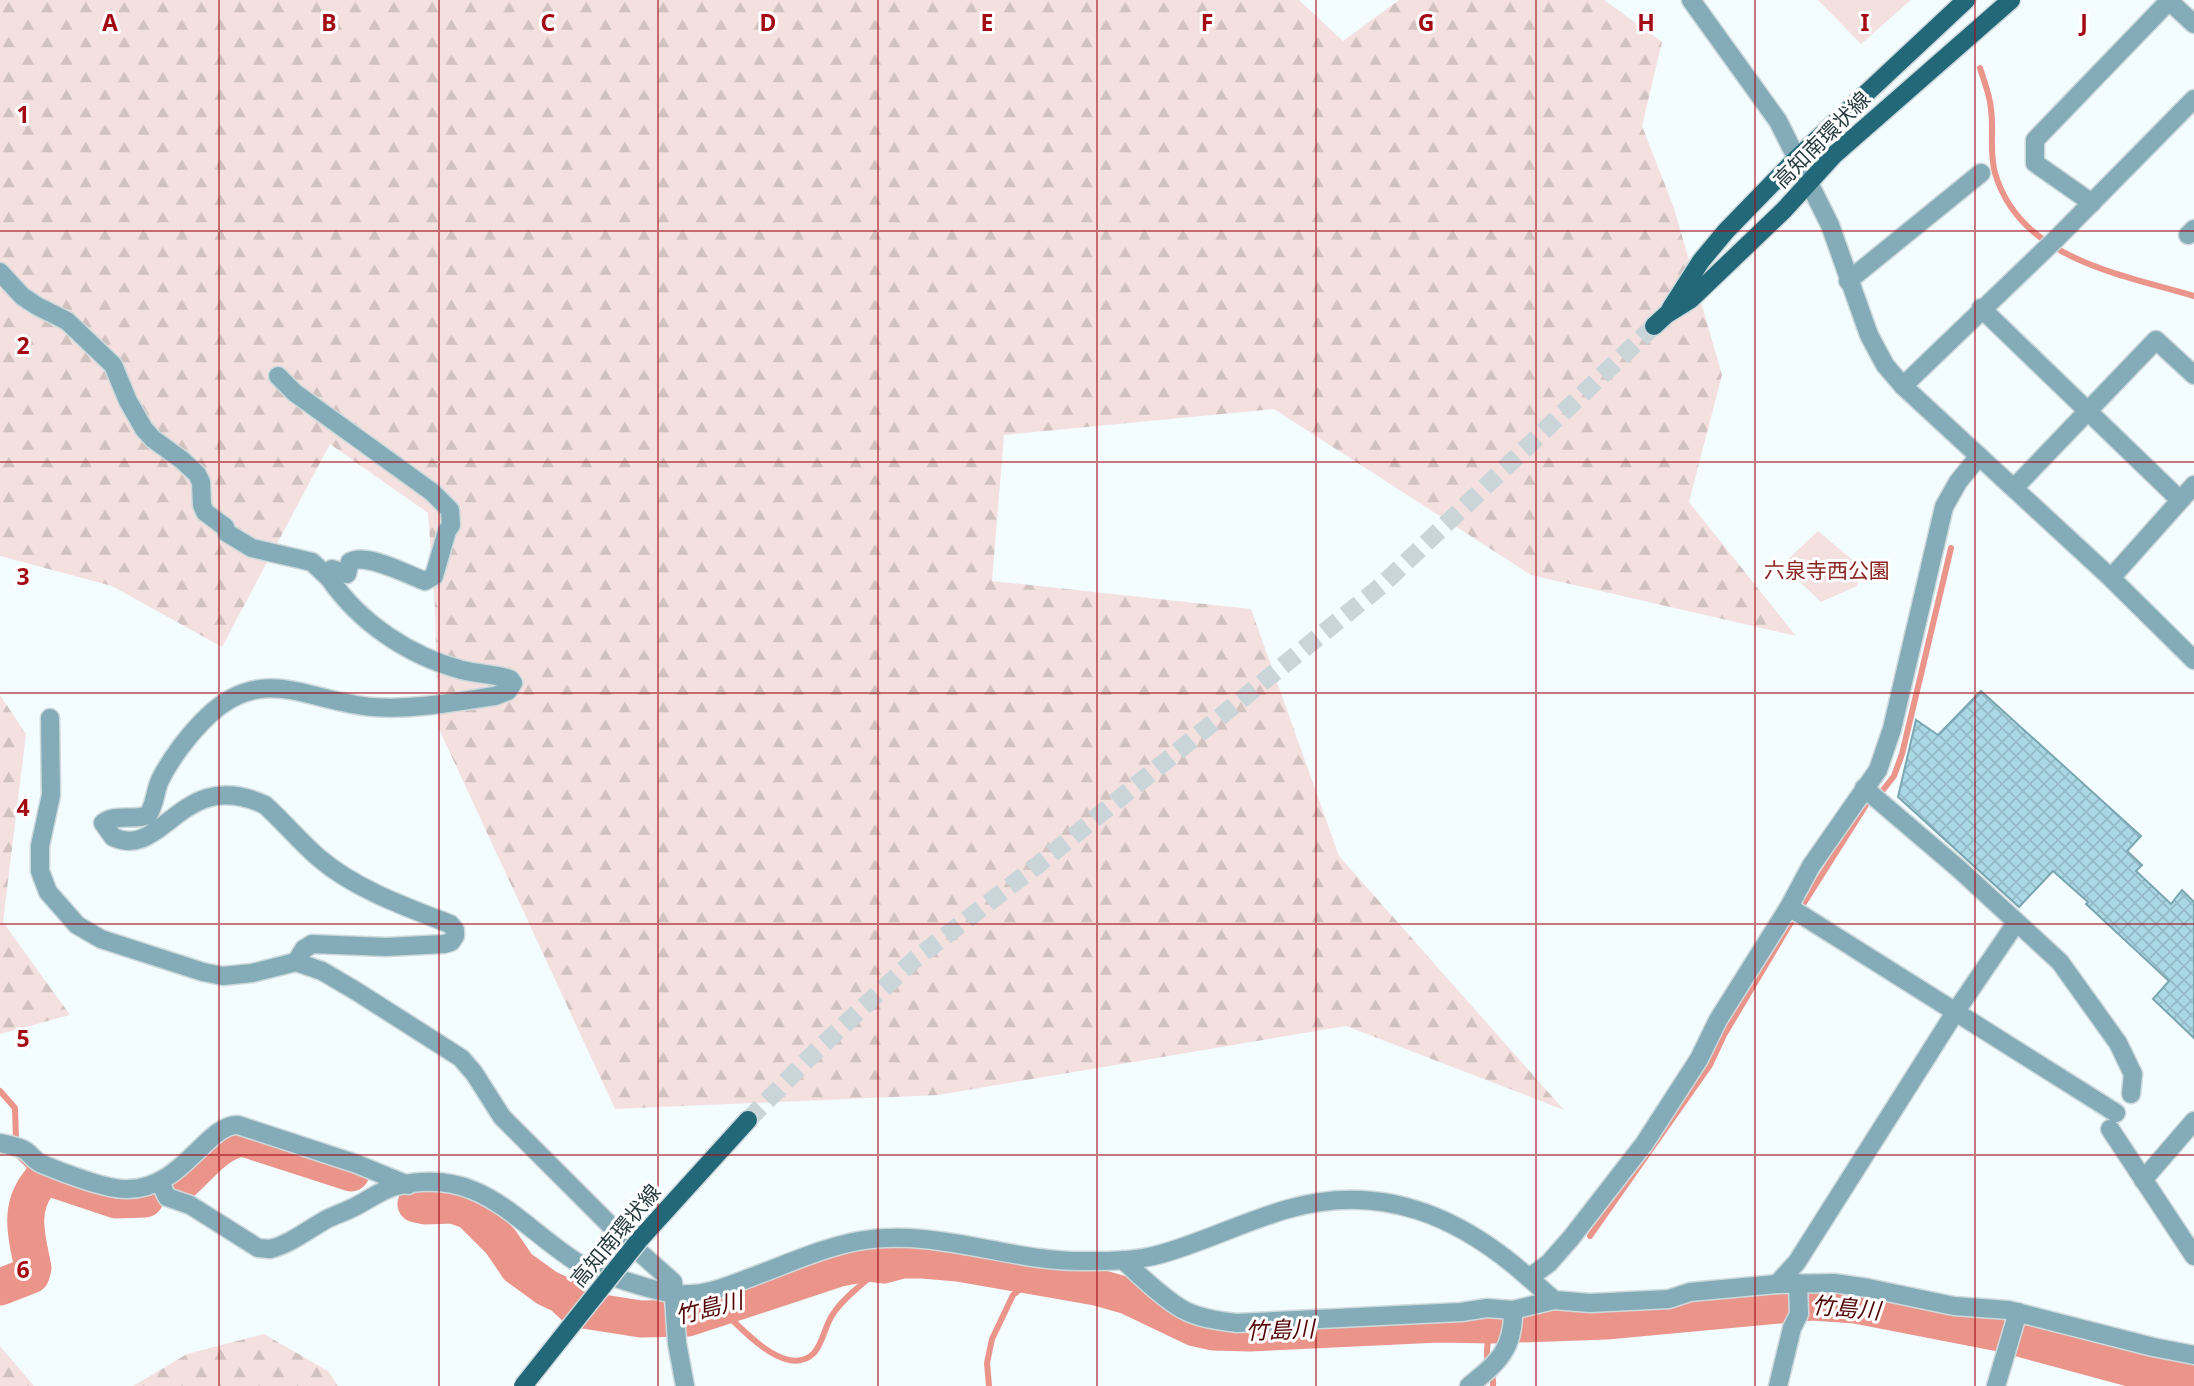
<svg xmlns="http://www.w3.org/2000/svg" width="2194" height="1386" viewBox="0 0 2194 1386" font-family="'Noto Sans','Noto Sans JP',sans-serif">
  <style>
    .forest { fill: url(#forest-firs) }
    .park { fill: #f4e1df }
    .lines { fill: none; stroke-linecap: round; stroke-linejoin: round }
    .stream { stroke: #ea948a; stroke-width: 6 }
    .river { stroke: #ea948a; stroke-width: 37 }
    .building { fill: url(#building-cross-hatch); stroke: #7aa6b1; stroke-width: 2 }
    .primary-tunnel { stroke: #cad5d9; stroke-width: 18; stroke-dasharray: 18 9; stroke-linecap: butt }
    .minor-casing { stroke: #ced9dc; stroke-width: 21 }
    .tertiary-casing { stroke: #ced9dc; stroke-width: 21 }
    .primary-casing { stroke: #ced9dc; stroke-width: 21 }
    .minor { stroke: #83acb8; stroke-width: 18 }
    .tertiary { stroke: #83acb8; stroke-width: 18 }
    .primary { stroke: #236879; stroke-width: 18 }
    .primary-bridge-casing { stroke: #ced9dc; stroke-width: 21; stroke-linecap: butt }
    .primary-bridge { stroke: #236879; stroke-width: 18 }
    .grid { fill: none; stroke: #a30a14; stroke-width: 2; stroke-opacity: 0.55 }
    .labels { text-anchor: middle; stroke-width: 6; stroke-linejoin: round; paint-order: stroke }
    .street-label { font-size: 21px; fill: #283b3f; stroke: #fff }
    .park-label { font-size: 21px; fill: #8a2522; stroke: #fff }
    .water-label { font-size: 23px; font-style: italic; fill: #520406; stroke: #fff }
    .grid-label { font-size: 23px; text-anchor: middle; font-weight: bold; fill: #a30a14; stroke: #fff; stroke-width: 6; stroke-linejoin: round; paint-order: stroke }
  </style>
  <defs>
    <pattern id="forest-firs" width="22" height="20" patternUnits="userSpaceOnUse" patternTransform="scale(1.75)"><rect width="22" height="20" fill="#f4e1df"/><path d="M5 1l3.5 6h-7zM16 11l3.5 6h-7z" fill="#d1c2c0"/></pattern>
    <pattern id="building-cross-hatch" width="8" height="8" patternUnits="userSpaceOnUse" patternTransform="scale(1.75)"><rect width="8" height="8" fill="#abd8e5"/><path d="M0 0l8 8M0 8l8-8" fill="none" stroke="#93bac6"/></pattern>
  </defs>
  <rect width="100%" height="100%" fill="#f3fcff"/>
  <g class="forest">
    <path d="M0,0h1299l44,41 56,-41h205l58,42 -20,84 32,82 48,167 -33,127 107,134 -265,-61 -257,-166 -270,26 -12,146 259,28 88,247 225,254 -218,-84 -408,69 -323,14 -177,-382 -3,-120 -7,-94 -98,-69 -108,203 -110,-61 -112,-30z"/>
    <path d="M0,695l26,39 -23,188 67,93 -70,19z"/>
    <path d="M264,1334l64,37 10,15h-205l54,-32z"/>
    <path d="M0,1346l34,40h-34z"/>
  </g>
  <g class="park">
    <path d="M1818,0h93l-50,44z"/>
    <path d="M1818,531l44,37 -5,18 -36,16 -39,-37z"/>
  </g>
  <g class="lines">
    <g class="stream">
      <path d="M1980,68c4,13 10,27 11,41 3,22 -2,42 4,64 25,86 125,101 199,123"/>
      <path d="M1883,790l11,-14 8,-22 49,-206"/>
      <path d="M1804,903l62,-98"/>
      <path d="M0,1091l15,17 1,32"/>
      <path d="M16,1153l14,14 14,9"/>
      <path d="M1590,1236l120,-171 14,-30 69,-116"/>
      <path d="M720,1308c18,17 66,73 94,45 9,-10 11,-28 19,-39 12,-19 35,-33 50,-49"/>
      <path d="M1492,1325c-3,12 -7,25 -4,37 3,10 6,14 5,24"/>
      <path d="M989,1386l-2,-23 5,-24 21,-44 22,-18"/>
    </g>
    <g class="river">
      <path d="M42,1178l2,-2 72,24 29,-1"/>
      <path d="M181,1183c19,-16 36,-42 62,-45l108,35"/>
      <path d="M416,1204l9,2 28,-1 17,6 31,31 17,25 29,21 15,7 15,14 64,10 47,-1 152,-50 26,-5 17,2 19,-5h21l35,3 138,24 32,9 67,32 18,4 37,1 189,-9 53,1 114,-4 206,-19 44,3 144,28 152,41 42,6"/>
      <path d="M0,1287l31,-12 2,-7c-6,-30 -15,-58 5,-84"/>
    </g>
  </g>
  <path class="building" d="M1981,691l160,145 -14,15 15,14 -6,6 35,33 11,-14 12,12v136l-41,-39 16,-18 -83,-77 2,-2 -35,-31 -34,36 -121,-110 18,-77 22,15z"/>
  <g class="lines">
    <path class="primary-tunnel" d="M748,1120l68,-69 98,-91 125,-96 342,-278 273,-260"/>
    <defs>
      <g id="minor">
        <path d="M2168,0l26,24"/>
        <path d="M2092,203l-57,-40v-23l134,-139"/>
        <path d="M2188,235l6,-6"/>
        <path d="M0,272l22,24 15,10 30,15 46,44 15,36 16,28 9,10 29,21 15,14 4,8 1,23 3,7 20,15 2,6 25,15 60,14 17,16"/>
        <path d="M1848,281l133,-108"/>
        <path d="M1981,308l199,192"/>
        <path d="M278,376l17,17 137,99 18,18 1,15 -4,6 -13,45 -9,5c-17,-6 -59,-29 -75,-19l-3,12 -15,-5 -3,9c31,45 80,78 133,92 16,4 32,4 48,9l3,4 -5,8 -13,5c-40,6 -81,14 -122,11 -62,-4 -109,-45 -165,9 -18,17 -37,42 -48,64 -5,11 -5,25 -12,35 -14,6 -33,-2 -45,8l10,14c51,24 68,-72 152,-32 19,17 35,37 54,53 36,31 87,49 131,66l5,6v6l-4,6 -7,2 -58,3 -74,-3 -8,5 -8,13"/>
        <path d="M1903,386l154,-148 137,-139"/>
        <path d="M1979,456l-21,26 -14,25 -52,222 -14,41 -67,96 -22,41 -71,113 -19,39 -55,85 -73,94 -22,25 -20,15 25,22 36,3 79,-4 21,-7 87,-8 57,-1 34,5 86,18 54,4 145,37 41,8"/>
        <path d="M2014,488l142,-148 38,35"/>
        <path d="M2111,578l83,-93"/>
        <path d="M50,718l1,77 -11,51v25l8,21 29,33 24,14 102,33 20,4 29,-3 44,-11 26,9 34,20 105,67 13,15 28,44 117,117 54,48 4,61 8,43"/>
        <path d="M1864,788l95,81 101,93 58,81 15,31 -2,20"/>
        <path d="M1789,907l327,206"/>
        <path d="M2110,1129l84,127"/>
        <path d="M0,1143c8,2 19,3 26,8 6,4 8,10 16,13 19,8 63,25 83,25 57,2 81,-65 113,-64l119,39 51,21"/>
        <path d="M2143,1180l51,-59"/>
        <path d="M160,1182l7,15 23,8 68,43 12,1"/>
        <path d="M1123,1260c16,15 46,44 65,52 16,7 33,9 49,11l224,-11 26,-4 26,2 41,-10"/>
        <path d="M1777,1284l20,-22 159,-251 60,-88"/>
        <path d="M1469,1386c28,-23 45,-36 44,-76"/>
        <path d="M1778,1386l14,-58 7,-14 -1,-31"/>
        <path d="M1996,1386l22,-74"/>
      </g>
      <g id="tertiary">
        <path d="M1691,0l87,121 52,104 39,110 16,30 18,21 208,192 83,82"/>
        <path d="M270,1249c21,-5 40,-21 59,-31 11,-5 21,-8 31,-14 11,-6 24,-15 36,-18 84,-20 118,35 179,75 15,10 84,32 103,33 26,2 48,-7 71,-16 36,-13 72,-30 109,-37 80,-14 153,22 229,20 24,0 50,0 74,-7 43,-12 84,-33 127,-45 93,-27 172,7 241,69"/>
      </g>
      <g id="primary">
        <path d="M1671,308l30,-47 25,-30 70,-72 170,-159"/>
        <path d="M1654,326l13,-12 24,-15 93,-89 50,-55 177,-155"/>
        <path d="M640,1239l108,-119"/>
      </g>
    </defs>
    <use href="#minor" class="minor-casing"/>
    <use href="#tertiary" class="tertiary-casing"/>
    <use href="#primary" class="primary-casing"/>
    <use href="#minor" class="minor"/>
    <use href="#tertiary" class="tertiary"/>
    <use href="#primary" class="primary"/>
    <defs>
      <path id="primary-bridge" d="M523,1386l117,-147"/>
    </defs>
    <use href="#primary-bridge" class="primary-bridge-casing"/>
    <use href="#primary-bridge" class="primary-bridge"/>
  </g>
  <path class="grid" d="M219,0v1386M439,0v1386M658,0v1386M878,0v1386M1097,0v1386M1316,0v1386M1536,0v1386M1755,0v1386M1975,0v1386M0,231h2194M0,462h2194M0,693h2194M0,924h2194M0,1155h2194"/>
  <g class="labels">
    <g class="street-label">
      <text transform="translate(1822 140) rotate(-45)" y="7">高知南環状線</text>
      <text transform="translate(616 1236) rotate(-50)" y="7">高知南環状線</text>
    </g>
    <g class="park-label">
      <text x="1827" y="578">六泉寺西公園</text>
    </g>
    <g class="water-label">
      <text transform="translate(709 1308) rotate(-14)" y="8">竹島川</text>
      <text transform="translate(1846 1308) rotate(5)" y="8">竹島川</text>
      <text transform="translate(1280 1330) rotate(-2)" y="8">竹島川</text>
    </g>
  </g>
  <g class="grid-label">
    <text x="110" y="31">A</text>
    <text x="329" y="31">B</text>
    <text x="548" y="31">C</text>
    <text x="768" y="31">D</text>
    <text x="987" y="31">E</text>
    <text x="1207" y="31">F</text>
    <text x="1426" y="31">G</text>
    <text x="1646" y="31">H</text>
    <text x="1865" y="31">I</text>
    <text x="2084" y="31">J</text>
    <text x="23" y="123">1</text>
    <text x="23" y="354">2</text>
    <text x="23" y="585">3</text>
    <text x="23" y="816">4</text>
    <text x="23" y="1047">5</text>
    <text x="23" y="1278">6</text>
  </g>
</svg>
